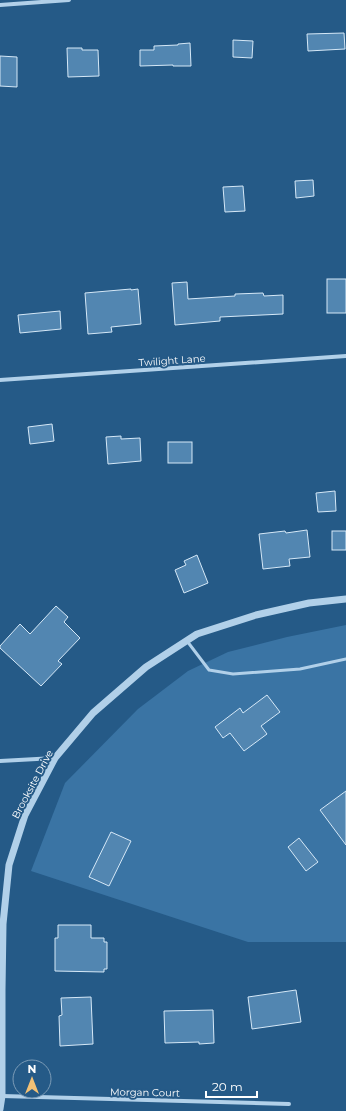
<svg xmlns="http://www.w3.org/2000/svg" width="346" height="1111" viewBox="0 0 346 1111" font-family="Montserrat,sans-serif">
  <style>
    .green { fill: #3a74a4 }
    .building { fill: #5286b1; stroke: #d5e8f7 }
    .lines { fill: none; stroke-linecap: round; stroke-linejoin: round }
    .service { stroke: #b1d0e9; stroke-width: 3 }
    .minor { stroke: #b1d0e9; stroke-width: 4 }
    .tertiary { stroke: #b1d0e9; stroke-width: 7 }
    .labels { text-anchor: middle; stroke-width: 4; stroke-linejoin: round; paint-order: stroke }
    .street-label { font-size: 10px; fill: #fff; stroke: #255a87 }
  </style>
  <rect width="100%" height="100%" fill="#255a87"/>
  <path class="green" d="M346,625v317h-98l-217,-71 34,-88 73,-74 50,-38 40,-19 59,-15z"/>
  <g class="building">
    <path d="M344,33l1,16 -37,2 -1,-17z"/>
    <path d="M233,40l20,1 -1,17 -19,-1z"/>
    <path d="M190,43l1,23h-18v-1l-33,1v-16h14v-4l24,-1v-1z"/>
    <path d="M67,48h15v2h16l1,26 -31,1z"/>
    <path d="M0,56l17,1v30l-17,-1z"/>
    <path d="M313,180l1,16 -18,2 -1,-17z"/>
    <path d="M243,186l2,25 -20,1 -2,-25z"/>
    <rect x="327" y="279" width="19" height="34"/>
    <path d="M187,282l1,17 47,-3v-2l28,-1 1,3 19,-1v19l-63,3v4l-45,4 -3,-42z"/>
    <path d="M131,289v1l7,-1 3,35 -30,3 1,5 -24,2 -3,-41z"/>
    <path d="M60,311l1,18 -41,4 -2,-18z"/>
    <path d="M52,424l2,17 -24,3 -2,-17z"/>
    <path d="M121,436v3l19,-1 1,23 -33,3 -2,-27z"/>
    <rect x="168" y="442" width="24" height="21"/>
    <path d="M335,491l1,20 -18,1 -2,-19z"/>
    <path d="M307,530l3,27 -21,2 1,7 -27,3 -4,-35 26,-3 1,2z"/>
    <rect x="332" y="531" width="14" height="19"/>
    <path d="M197,555l11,28 -24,10 -9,-23 11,-5 -2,-4z"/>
    <path d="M56,606l12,11 -4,5 16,16 -22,23 4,3 -21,22 -41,-38v-2l20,-22 10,10z"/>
    <path d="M267,695l13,17 -19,14 6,8 -23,17 -14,-18 -7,5 -8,-11 25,-19 3,5z"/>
    <path d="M346,791v54l-26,-35z"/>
    <path d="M111,832l20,9 -22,45 -20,-9z"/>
    <path d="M299,838l19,24 -12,9 -18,-24z"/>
    <path d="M58,925h33v13h13v4h3v27h-3v3l-49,-1v-33h3z"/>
    <path d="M296,990l5,32 -49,7 -4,-32z"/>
    <path d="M91,997l2,47 -33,2 -1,-30 3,-1 -1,-17z"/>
    <path d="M213,1010l1,33 -15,1v-2l-34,1 -1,-32z"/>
  </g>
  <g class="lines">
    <path class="service" d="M187,641l22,29 24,4 67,-5 46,-10"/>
    <g class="minor">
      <path d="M0,5l69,-5"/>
      <path d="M0,380l346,-24"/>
      <path d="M0,761l55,-3"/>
      <path d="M2,1096l287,8"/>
    </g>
    <path class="tertiary" d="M0,1109l2,-13v-106l1,-66 6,-59 16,-50 30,-57 38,-45 53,-46 51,-33 59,-19 53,-12 37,-4"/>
  </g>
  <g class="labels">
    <g class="street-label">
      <text transform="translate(172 360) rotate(-4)" y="4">Twilight Lane</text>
      <text transform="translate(32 784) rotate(-62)" y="4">Brooksite Drive</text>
      <text transform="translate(145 1092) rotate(1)" y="4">Morgan Court</text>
    </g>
  </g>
  <g transform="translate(32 1079)"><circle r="19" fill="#255a87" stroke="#7c9cb7"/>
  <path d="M0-3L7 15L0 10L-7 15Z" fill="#f2c175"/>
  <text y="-6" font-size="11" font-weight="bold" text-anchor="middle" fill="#ffffff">N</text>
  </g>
  <path d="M206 1091v6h51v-6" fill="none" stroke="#ffffff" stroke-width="2"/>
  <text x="212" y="1091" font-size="12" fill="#ffffff" stroke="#255a87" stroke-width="3" paint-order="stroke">20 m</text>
</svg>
